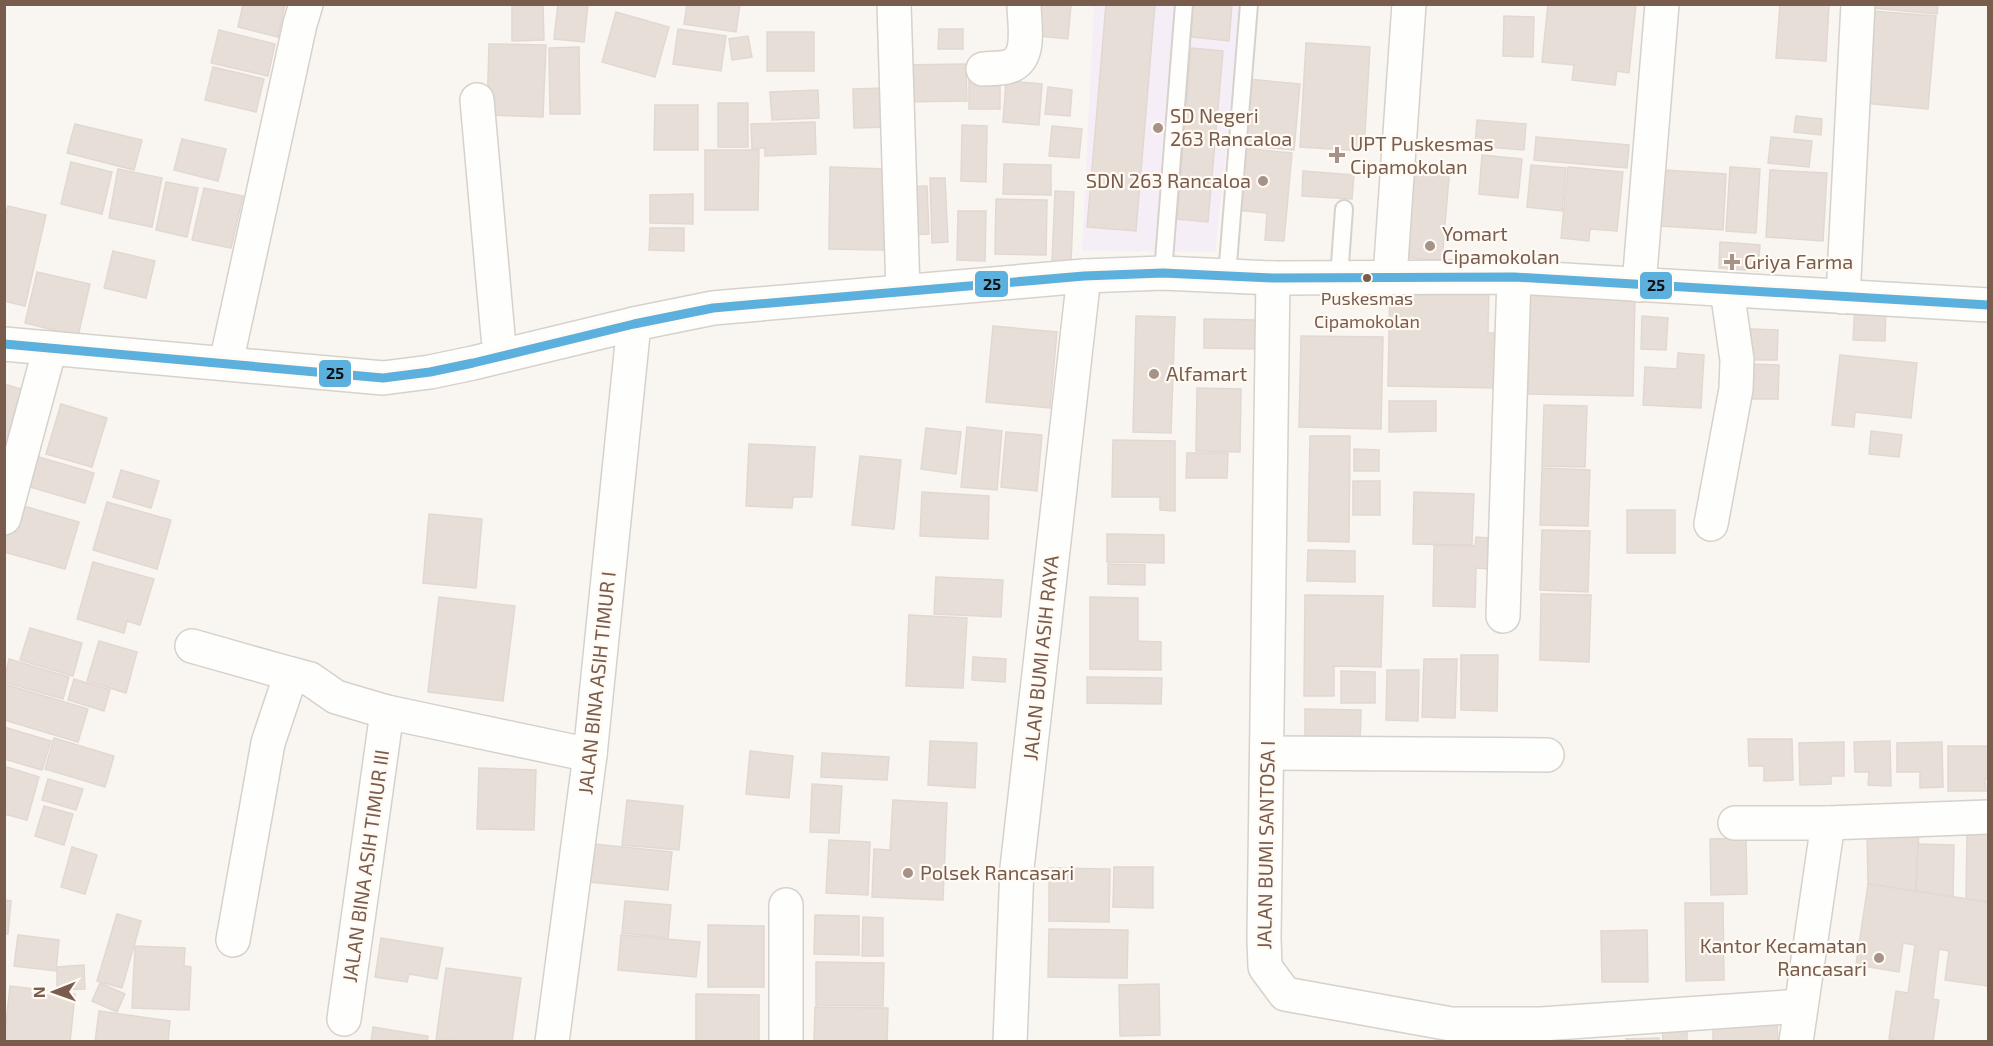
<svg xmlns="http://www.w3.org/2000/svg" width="1993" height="1046" viewBox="0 0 1993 1046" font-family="'Exo 2',sans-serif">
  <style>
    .education { fill: #f6eef6 }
    .building { fill: #e6ded7; stroke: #e2d8d2; stroke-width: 1.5 }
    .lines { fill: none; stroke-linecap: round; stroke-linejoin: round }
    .service-casing { stroke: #d7d1cb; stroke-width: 20 }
    .minor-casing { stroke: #d7d1cb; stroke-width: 36 }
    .tertiary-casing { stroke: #d7d1cb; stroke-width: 36 }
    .service { stroke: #fefefd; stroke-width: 16 }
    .minor { stroke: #fefefd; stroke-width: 33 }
    .tertiary { stroke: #fefefd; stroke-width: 33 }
    .bus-1-casing { stroke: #fffaf3; stroke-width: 14 }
    .bus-1 { stroke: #5cb0dd; stroke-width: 9 }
    .poi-dot { fill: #a69286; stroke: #fffaf3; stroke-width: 2 }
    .bus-dot { fill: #7a5c4d; stroke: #fffaf3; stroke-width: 2 }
    .labels { text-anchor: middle; stroke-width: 4.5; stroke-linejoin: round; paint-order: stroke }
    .bus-label { font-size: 18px; fill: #7a5c4d; stroke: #fffaf3 }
    .poi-label { font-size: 20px; fill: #7a5c4d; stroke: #fffaf3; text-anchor: start }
    .street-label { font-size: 20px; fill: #7a5c4d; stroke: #fffaf3 }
    .line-badge { stroke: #fffaf3; stroke-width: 2 }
    .pale-badge-label { font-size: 16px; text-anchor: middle; font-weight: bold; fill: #111 }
  </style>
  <rect width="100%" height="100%" fill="#f9f5f0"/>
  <path class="education" d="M1094,5h148l-27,247 -133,-1z"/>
  <g class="building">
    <path d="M243,4h42l-7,33 -40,-10z"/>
    <path d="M543,4l1,36 -32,1v-36z"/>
    <path d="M558,4h30l-4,38 -30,-3z"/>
    <path d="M687,4h53l-4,28 -52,-8z"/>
    <path d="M1032,4h39l-3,35 -38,-4z"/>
    <path d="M1106,4h49l-19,227 -49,-4z"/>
    <path d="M1185,4h47l-3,37 -46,-5z"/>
    <path d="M1548,4h88l-7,69 -12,-2 -2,14 -43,-5 2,-15 -32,-3z"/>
    <path d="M1780,4h49l-3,57 -50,-3z"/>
    <path d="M1873,4h65l-1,10 -65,-6z"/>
    <path d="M1872,11l64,5 -8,93 -65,-6z"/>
    <path d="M616,12l53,15 -14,50 -53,-15z"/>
    <path d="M1504,16l30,1 -1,40 -30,-1z"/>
    <path d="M678,29l48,7 -5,35 -48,-7z"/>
    <path d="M939,29h24v20h-25z"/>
    <path d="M219,30l56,14 -7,32 -57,-13z"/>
    <rect x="767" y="32" width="47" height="39"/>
    <path d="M748,36l4,21 -20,3 -3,-21z"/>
    <path d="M1306,43l64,4 -6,104 -64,-4z"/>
    <path d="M489,44l57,1 -3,72 -56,-2z"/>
    <path d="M579,47l1,67h-30l-1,-66z"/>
    <path d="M1191,48l32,3 -15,171 -31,-3z"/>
    <path d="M966,64l1,37 -66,1 -1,-37z"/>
    <path d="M213,67l51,12 -8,33 -51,-12z"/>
    <rect x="969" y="79" width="31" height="30"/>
    <path d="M1247,79l53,5 -6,66 -53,-5z"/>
    <path d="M1006,81l36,3 -3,41 -36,-3z"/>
    <path d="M1048,87l24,3 -2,26 -25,-2z"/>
    <path d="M887,88l1,39 -34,1 -1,-39z"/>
    <path d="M818,90l1,28 -47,2 -2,-28z"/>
    <rect x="718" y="103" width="30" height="44"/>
    <path d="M655,105h43v45h-44z"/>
    <path d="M1796,116l26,3 -1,16 -27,-3z"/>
    <path d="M1477,120l49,4 -2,26 -49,-4z"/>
    <path d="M815,122l1,32 -51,2v-8l-13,1 -1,-25z"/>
    <path d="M75,124l67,16 -8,30 -67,-17z"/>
    <path d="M962,125l25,1 -1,56 -25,-1z"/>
    <path d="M1052,126l30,3 -3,29 -30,-2z"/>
    <path d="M1536,137l93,8 -2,23 -93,-8z"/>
    <path d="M1771,137l41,4 -3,26 -41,-4z"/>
    <path d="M182,139l44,10 -8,32 -44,-11z"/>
    <path d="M1240,148l52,5 -8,88 -19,-1 2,-27 -32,-3z"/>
    <path d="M705,150h54l-1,60h-53z"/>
    <path d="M1482,155l40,4 -4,39 -39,-4z"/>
    <path d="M71,162l41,10 -10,42 -41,-10z"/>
    <path d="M1411,162l39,3 -8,96 -39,-4z"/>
    <path d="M1004,164l47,1v30l-48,-1z"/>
    <path d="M1531,165l35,3 -4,43 -35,-4z"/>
    <path d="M830,167l56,2 -2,81 -55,-1z"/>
    <path d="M1568,167l55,5 -6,59 -27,-2 -1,12 -28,-3z"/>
    <path d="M1730,167l30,2 -4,64 -30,-2z"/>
    <path d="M118,169l44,9 -10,49 -43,-9z"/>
    <path d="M1665,170l61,4 -3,56 -62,-4z"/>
    <path d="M1770,170l57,3 -4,68 -57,-4z"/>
    <path d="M1303,171l51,4 -2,24 -50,-3z"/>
    <path d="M930,178h15l3,64 -16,1z"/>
    <path d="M166,182l32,6 -11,49 -31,-7z"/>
    <path d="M927,186l2,48 -22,1 -2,-48z"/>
    <path d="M204,188l39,8 -12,52 -39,-8z"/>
    <path d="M1055,191l19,1 -3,70 -19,-1z"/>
    <path d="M693,194v30l-43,-1v-28z"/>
    <path d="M996,199l51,1 -1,55 -51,-1z"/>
    <path d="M8,206l38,9 -21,91 -21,-5v-79z"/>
    <path d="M958,211h28l-1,50 -28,-1z"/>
    <path d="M650,228h34v23l-35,-1z"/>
    <path d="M1720,242l40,3 -2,26 -39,-3z"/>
    <path d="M113,251l42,10 -9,37 -42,-10z"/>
    <path d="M37,272l53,12 -12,52 -53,-13z"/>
    <path d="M1390,284l99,2 -1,47h8v55l-108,-2z"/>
    <path d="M1530,287l105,2 -2,107 -105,-2z"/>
    <path d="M1855,302l31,1 -1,38 -32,-1z"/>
    <path d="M1136,316l39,1 -4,116 -38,-1z"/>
    <path d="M1642,316l26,2 -2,32 -25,-1z"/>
    <path d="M1204,319l55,1 -1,29 -54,-1z"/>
    <path d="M993,326l64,6 -7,76 -64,-6z"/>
    <path d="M1751,329l27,1 -1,30h-27z"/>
    <path d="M1301,336l82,1 -2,92 -82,-2z"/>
    <path d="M1678,353l26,2 -3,53 -58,-3 2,-38 32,2z"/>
    <path d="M1840,355l77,8 -6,55 -56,-6 -1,15 -22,-2z"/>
    <path d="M1748,364l31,1 -1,34h-31z"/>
    <path d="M4,384l30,9 -30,101z"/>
    <path d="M1197,388l44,1 -1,63 -44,-1z"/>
    <path d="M1389,401h47v30l-47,1z"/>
    <path d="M61,404l46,14 -15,49 -46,-13z"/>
    <path d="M1544,405l43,1 -2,61 -43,-1z"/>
    <path d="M967,427l35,4 -5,59 -36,-3z"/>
    <path d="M926,428l35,4 -5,42 -35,-5z"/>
    <path d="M1871,431l31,4 -3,22 -30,-3z"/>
    <path d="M1006,432l36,3 -5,56 -36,-4z"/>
    <path d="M1310,436h40l-1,106 -41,-1z"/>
    <path d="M1113,440l62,1v70l-15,-1v-13h-48z"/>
    <path d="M749,444l66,3 -3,50h-19l-1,11 -46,-2z"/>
    <path d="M1354,449l25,1v21h-25z"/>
    <path d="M1187,453h41l-1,25h-41z"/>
    <path d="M32,455l62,18 -9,30 -62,-18z"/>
    <path d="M860,456l41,4 -7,69 -42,-4z"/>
    <path d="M1542,468l48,2 -2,56 -48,-1z"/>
    <path d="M121,470l38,11 -8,27 -38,-11z"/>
    <rect x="1353" y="481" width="27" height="34"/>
    <path d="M922,492l67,4 -1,43 -68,-3z"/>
    <path d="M1414,492l60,2 -2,51 -59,-1z"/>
    <path d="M107,502l64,18 -14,49 -64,-19z"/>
    <path d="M13,503l66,19 -14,47 -61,-17v-21z"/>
    <rect x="1627" y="510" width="48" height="43"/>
    <path d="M429,514l53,5 -6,69 -53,-5z"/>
    <path d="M1542,530l48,1 -2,61 -48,-2z"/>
    <path d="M1107,534l57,1v28l-57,-1z"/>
    <path d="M1476,537l12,1v31l-12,-1 -1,39 -42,-1 1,-61 41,1z"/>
    <path d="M1308,550l47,1v31l-48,-1z"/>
    <path d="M93,562l61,17 -14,46 -13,-4 -3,12 -47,-14z"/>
    <path d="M1108,564l37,1v20l-37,-1z"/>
    <path d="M936,577l67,3 -2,37 -67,-3z"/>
    <path d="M1541,594l50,1 -2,67 -49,-2z"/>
    <path d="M1305,595l78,1 -2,71 -47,-1v30h-30z"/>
    <path d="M439,597l76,9 -12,95 -75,-9z"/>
    <path d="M1090,597l48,1v43l23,1v28l-71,-1z"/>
    <path d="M909,615l58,3 -4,70 -57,-2z"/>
    <path d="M30,628l52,15 -9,33 -53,-16z"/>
    <path d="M99,641l38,11 -11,41 -39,-12z"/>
    <path d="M1461,655h37l-1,56 -36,-1z"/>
    <path d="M973,657l33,2 -1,23 -33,-2z"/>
    <path d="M9,659l60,18 -6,22 -59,-17z"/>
    <path d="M1424,659h33l-2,59 -33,-1z"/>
    <path d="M1387,670h32l-1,51 -32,-1z"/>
    <path d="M1341,671l34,1v31h-34z"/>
    <path d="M1087,677l75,1 -1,26 -74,-1z"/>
    <path d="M74,679l36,11 -6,21 -36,-11z"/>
    <path d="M4,684l84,25 -10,33 -74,-22z"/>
    <path d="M1305,709l56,1 -1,37 -55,-1z"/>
    <path d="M4,727l47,14 -9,29 -38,-11z"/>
    <path d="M54,738l60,18 -9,31 -60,-18z"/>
    <path d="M1748,739h44l1,41 -29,1v-15h-15z"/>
    <path d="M930,741l47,2 -2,45 -47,-3z"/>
    <path d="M1890,741l1,45 -23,-1 1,-13h-14l-1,-30z"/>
    <path d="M1844,742v34h-13v8l-31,1 -1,-42z"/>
    <path d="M1942,742l1,45 -23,1v-16h-23v-29z"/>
    <path d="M1948,746h40v33h-3l1,12h-38z"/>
    <path d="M750,751l43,5 -4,42 -43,-4z"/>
    <path d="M822,753l67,4 -2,23 -66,-3z"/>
    <path d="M7,767l32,10 -12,43 -23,-6v-39z"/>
    <path d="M479,768l57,2 -2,60 -57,-1z"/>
    <path d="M48,779l35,10 -7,21 -34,-10z"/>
    <path d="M812,784l30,2 -3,47 -29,-1z"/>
    <path d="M627,800l56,6 -4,44 -57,-5z"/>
    <path d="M893,800l54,3 -4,97 -71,-3 2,-48 16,1z"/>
    <path d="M44,806l29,8 -9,31 -29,-9z"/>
    <path d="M1867,831h52l-3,60 -48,-7z"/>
    <path d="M1967,832l21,1v69l-22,-3z"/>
    <path d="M1746,838l1,56 -36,1 -1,-56z"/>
    <path d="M829,840l41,2 -2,53 -42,-2z"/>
    <path d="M594,844l78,8 -4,38 -78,-8z"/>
    <path d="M1918,844l36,1 -1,52 -37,-6z"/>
    <path d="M72,847l25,8 -12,39 -24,-7z"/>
    <path d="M1114,867h39v41l-40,-1z"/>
    <path d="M1049,868l61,1 -1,53 -60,-1z"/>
    <path d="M1868,884l120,18v84l-43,-6 4,-29 -10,-2 -6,50 6,1 -6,42h-27l-17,-3 7,-48 12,2 7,-48 -12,-2 -4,29 -43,-7z"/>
    <path d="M4,900l7,1 -3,33h-4z"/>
    <path d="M625,901l46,4 -3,33 -46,-5z"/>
    <path d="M1685,903h38l1,77 -38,1z"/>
    <path d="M117,914l24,7 -19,67 -25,-7z"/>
    <path d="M815,915l44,1v39l-45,-1z"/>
    <path d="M863,917l20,1v38h-21z"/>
    <path d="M708,925l56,1v61h-56z"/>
    <path d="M1049,929l79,1 -1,48 -79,-1z"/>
    <path d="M1647,930l1,52h-46l-1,-51z"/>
    <path d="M18,935l41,5 -3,31 -42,-5z"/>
    <path d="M621,935l79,7 -4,35 -78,-7z"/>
    <path d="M381,938l62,10 -6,31 -28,-5 -2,8 -32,-5z"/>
    <path d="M135,946l50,2 -1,18 7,1 -2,43 -57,-2z"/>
    <path d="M816,962l68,1 -1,43 -67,-1z"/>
    <path d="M84,965l1,24 -28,1v-23z"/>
    <path d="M446,968l75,10 -9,64 -76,-2z"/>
    <path d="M100,983l25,11 -8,18 -25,-11z"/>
    <path d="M1159,984l1,51 -40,1 -1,-51z"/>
    <path d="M10,986l65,8 -5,48h-66z"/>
    <path d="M696,994l63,1v47h-63z"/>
    <path d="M815,1007l73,1 -1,34h-73z"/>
    <path d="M99,1011l71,10 -2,21h-73z"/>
    <path d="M1777,1018l1,24h-65v-23z"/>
    <path d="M1662,1025h25v17h-24z"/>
    <path d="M373,1027l55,9 -1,6h-56z"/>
    <path d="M1659,1038v4h-33v-3z"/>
  </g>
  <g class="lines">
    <defs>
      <g id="service">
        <path d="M1163,273l21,-269"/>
        <path d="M1227,276l22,-272"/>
        <path d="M1339,278l5,-69"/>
      </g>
      <g id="minor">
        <path d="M894,4l9,287"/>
        <path d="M983,69c8,-1 16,0 24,-2 26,-7 17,-42 17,-63"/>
        <path d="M477,100l21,236 3,20"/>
        <path d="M1390,277l19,-273"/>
        <path d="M1273,278l-9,660 1,29 20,27 166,30h90l260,-18"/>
        <path d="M1639,285l23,-281"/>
        <path d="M1843,297l15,-293"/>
        <path d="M226,363l74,-339 6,-20"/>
        <path d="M4,518l46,-170"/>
        <path d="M1711,524l25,-135 1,-29 -10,-70"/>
        <path d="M1503,616l11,-339"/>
        <path d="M192,646l99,28"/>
        <path d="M1267,753l280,2"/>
        <path d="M1735,823h93l160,-6"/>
        <path d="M786,905v137"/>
        <path d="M233,940l35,-197 23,-69 19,5 26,18 51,15 203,43"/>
        <path d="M344,1019l43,-307"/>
        <path d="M552,1042l38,-287 44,-431"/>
        <path d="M1010,1042l7,-174 67,-592"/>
        <path d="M1796,1042l32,-219"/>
      </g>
      <path id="tertiary" d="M4,344l379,34 47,-6 43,-9 161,-39 79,-16 371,-32 79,-3 110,5 241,-1 474,28"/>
    </defs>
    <use href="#service" class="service-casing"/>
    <use href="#minor" class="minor-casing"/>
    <use href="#tertiary" class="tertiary-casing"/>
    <use href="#service" class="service"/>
    <use href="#minor" class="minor"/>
    <use href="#tertiary" class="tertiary"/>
    <defs>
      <path id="bus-1" d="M4,344l379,34 47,-6 43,-9 161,-39 79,-16 371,-32 79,-3 110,5 241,-1 474,28"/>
    </defs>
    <use href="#bus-1" class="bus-1-casing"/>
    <use href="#bus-1" class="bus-1"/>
  </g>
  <g class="poi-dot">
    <circle cx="1158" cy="128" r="6"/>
    <path d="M1334 146h6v6h6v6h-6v6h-6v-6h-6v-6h6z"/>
    <circle cx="1263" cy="181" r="6"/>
    <circle cx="1430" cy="246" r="6"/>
    <path d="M1729 253h6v6h6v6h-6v6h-6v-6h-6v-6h6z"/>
    <circle cx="1154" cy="374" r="6"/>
    <circle cx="908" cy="873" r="6"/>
    <circle cx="1879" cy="958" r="6"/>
  </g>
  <circle class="bus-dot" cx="1367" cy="278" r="5"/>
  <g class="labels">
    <g class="bus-label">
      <text x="1367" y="305">Puskesmas<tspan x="1367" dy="23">Cipamokolan</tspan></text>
    </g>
    <g class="poi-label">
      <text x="1170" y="123">SD Negeri<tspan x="1170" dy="23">263 Rancaloa</tspan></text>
      <text x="1350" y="151">UPT Puskesmas<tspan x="1350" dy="23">Cipamokolan</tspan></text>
      <text x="1251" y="188" text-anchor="end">SDN 263 Rancaloa</text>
      <text x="1442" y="241">Yomart<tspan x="1442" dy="23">Cipamokolan</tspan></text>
      <text x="1744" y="269">Griya Farma</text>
      <text x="1166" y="381">Alfamart</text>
      <text x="920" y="880">Polsek Rancasari</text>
      <text x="1867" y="953" text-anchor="end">Kantor Kecamatan<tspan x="1867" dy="23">Rancasari</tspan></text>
    </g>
    <g class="street-label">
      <text transform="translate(1041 658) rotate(-84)" y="7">JALAN BUMI ASIH RAYA</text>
      <text transform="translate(597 683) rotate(-84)" y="7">JALAN BINA ASIH TIMUR I</text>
      <text transform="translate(1266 845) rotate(-89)" y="7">JALAN BUMI SANTOSA I</text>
      <text transform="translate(366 866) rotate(-82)" y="7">JALAN BINA ASIH TIMUR III</text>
    </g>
  </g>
  <g class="line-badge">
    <rect x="974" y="270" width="35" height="28" rx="6" fill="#5cb0dd"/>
    <rect x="1639" y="271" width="34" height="29" rx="6" fill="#5cb0dd"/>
    <rect x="318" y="359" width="34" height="29" rx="6" fill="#5cb0dd"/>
  </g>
  <g class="pale-badge-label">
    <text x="992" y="290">25</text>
    <text x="1656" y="291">25</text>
    <text x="335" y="379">25</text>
  </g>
  <rect width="1993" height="1046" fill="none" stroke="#7a5c4d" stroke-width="12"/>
  <g transform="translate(54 992) rotate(269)" stroke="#fffaf3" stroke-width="4.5" paint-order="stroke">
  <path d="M0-4.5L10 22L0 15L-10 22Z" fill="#7a5c4d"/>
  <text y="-9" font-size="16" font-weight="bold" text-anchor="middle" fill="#7a5c4d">N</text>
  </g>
</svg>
